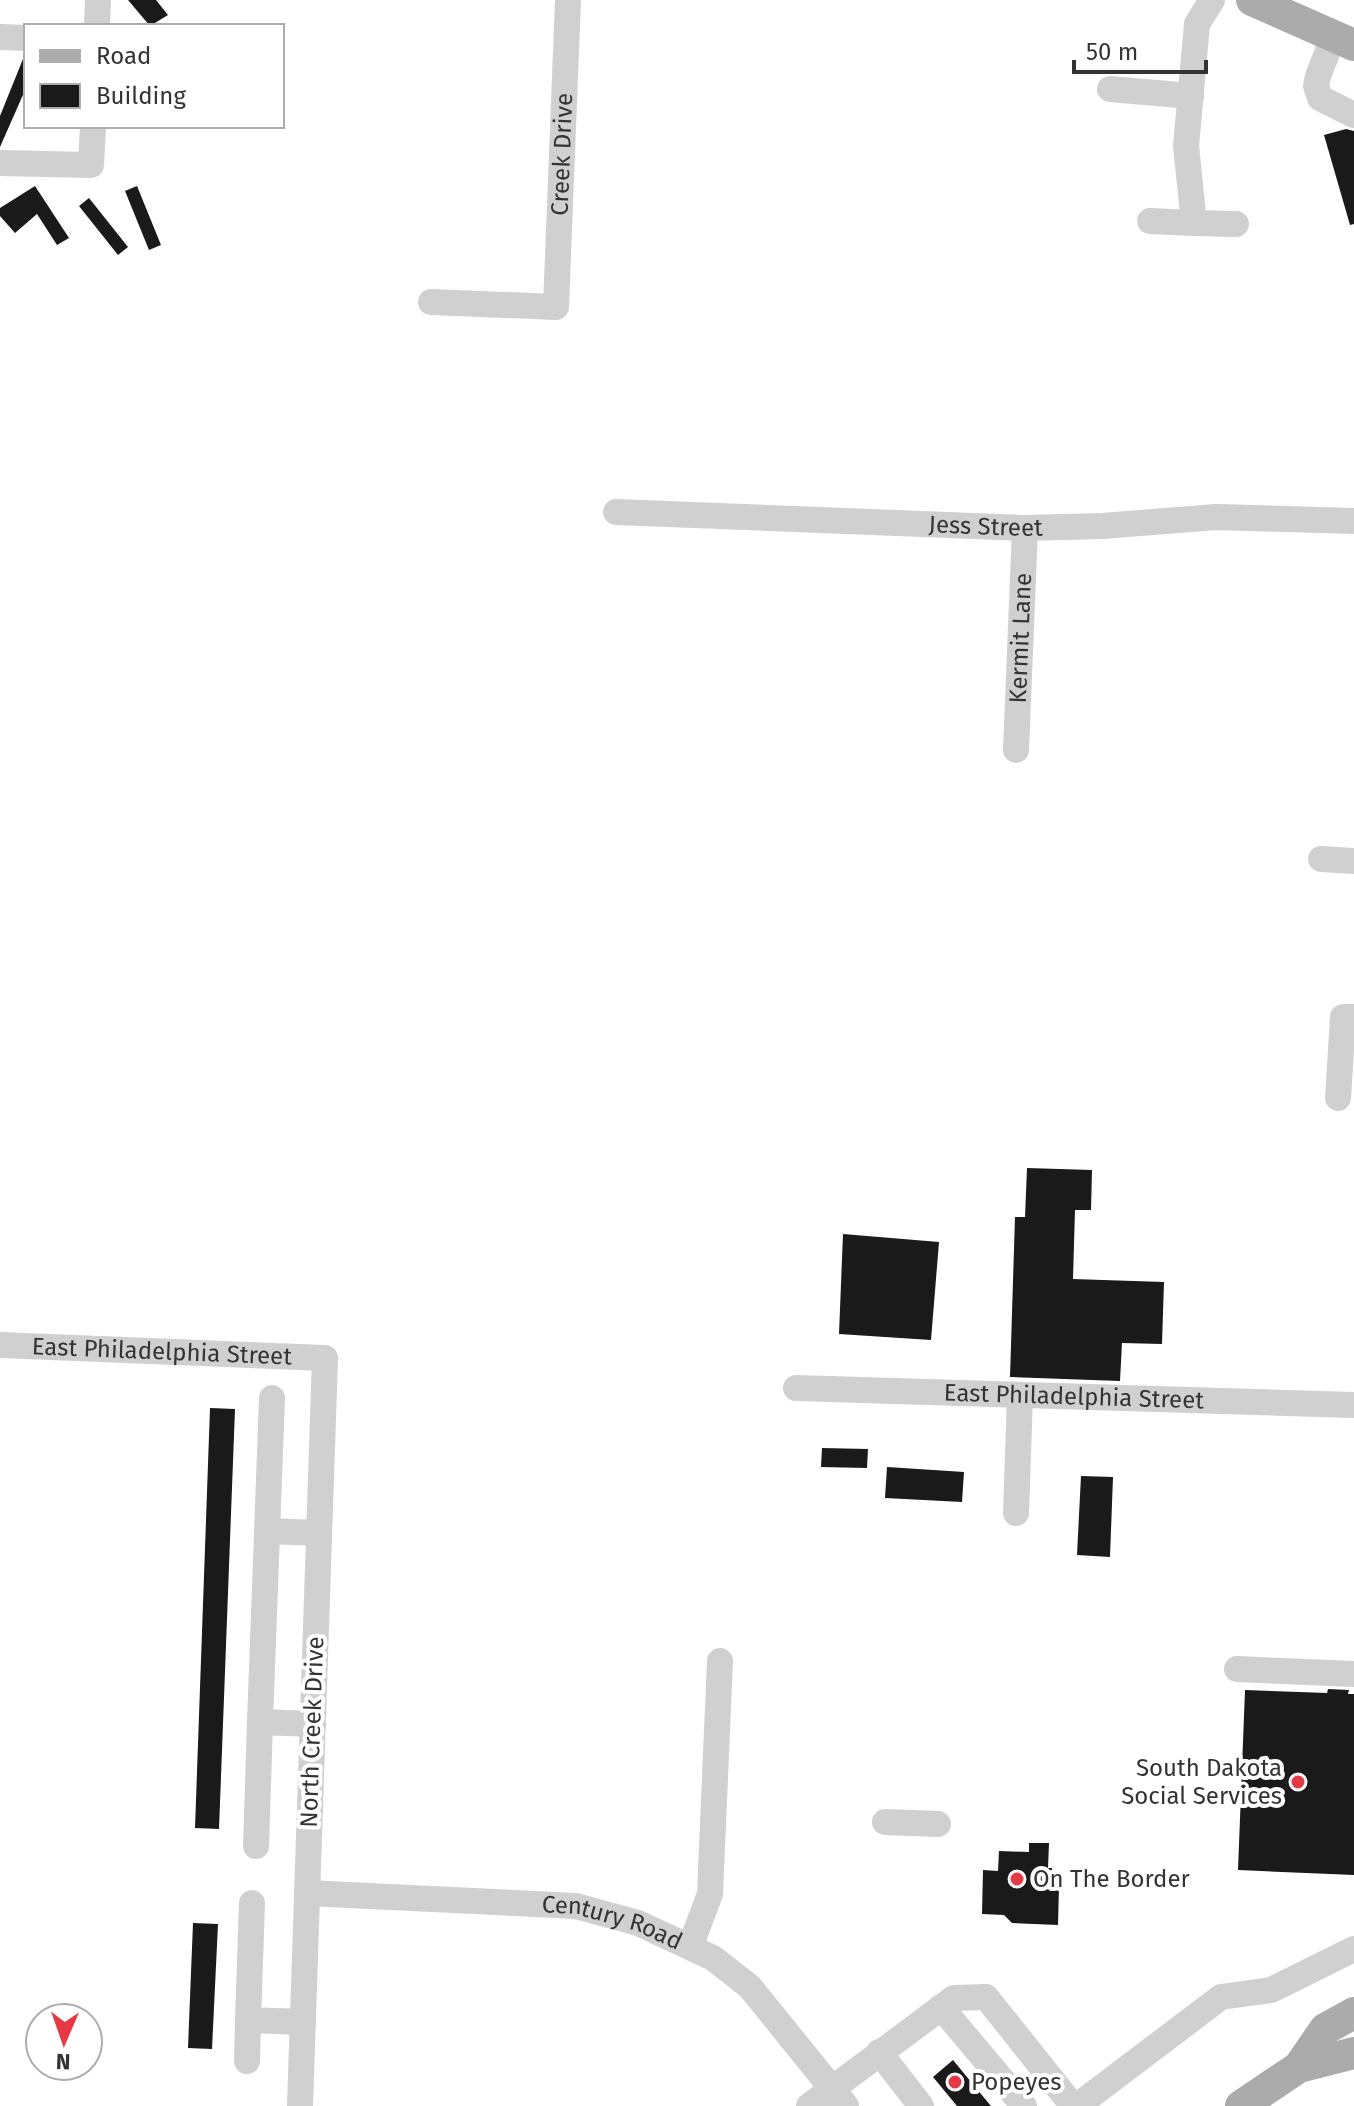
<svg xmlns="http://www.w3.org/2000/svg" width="1354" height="2106" viewBox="0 0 1354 2106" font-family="'Fira Sans',sans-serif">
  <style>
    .building { fill: #1a1a1a }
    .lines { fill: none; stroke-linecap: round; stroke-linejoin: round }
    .minor { stroke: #d0d0d0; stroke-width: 26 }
    .major { stroke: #ababab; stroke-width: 32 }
    .poi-dot { fill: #e63946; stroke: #fff; stroke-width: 3 }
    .labels { text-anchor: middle; stroke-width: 8; stroke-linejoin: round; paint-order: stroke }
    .street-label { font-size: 24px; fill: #333; stroke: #fff }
    .poi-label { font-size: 24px; fill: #333; stroke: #fff; text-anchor: start }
  </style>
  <rect width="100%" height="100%" fill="#fff"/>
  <g class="building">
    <path d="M128,0h28l12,15 -18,11z"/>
    <path d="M25,54l1,34 -26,59v-31z"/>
    <path d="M1346,129l8,2v93l-4,1 -26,-90z"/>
    <path d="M35,186l34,52 -12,7 -20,-31 -22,19 -15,-17v-8z"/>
    <path d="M137,186l24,59 -12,5 -24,-59z"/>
    <path d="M89,198l39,49 -10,8 -39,-49z"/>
    <path d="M1027,1168l65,2 -1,40h-16l-2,69 91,3 -2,62 -40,-1 -2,38 -110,-4 5,-160h10z"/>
    <path d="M843,1234l96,8 -8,98 -92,-6z"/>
    <path d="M210,1408l25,1 -16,420 -24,-1z"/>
    <path d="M822,1448l46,1 -1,19 -46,-1z"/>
    <path d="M887,1467l77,5 -2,30 -77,-4z"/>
    <path d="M1081,1476l32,1 -3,80 -33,-2z"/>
    <path d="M1328,1689l21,1 -1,4h6v181l-116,-5 7,-180 82,3z"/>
    <path d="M1029,1843h20l-1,25h4v18h7l-1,39 -46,-2 -8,-8 -22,-1 1,-44 15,1 1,-20 30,1z"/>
    <path d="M193,1923l25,1 -6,125 -24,-1z"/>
    <path d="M953,2060l23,28 15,18h-34l-24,-29z"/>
  </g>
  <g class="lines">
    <g class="minor">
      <path d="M97,26l1,-26"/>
      <path d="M0,37l26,1"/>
      <path d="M1333,38l-15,38 -2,10 4,12 34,17"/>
      <path d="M1110,89l81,7"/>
      <path d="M0,163l91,2 2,-39"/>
      <path d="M1150,221l44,2 -8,-77 11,-122 15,-24"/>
      <path d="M1194,223l42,1"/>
      <path id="s1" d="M431,302l125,5 12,-307"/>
      <path id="s2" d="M616,512l409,16 77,-2 114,-9 138,4"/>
      <path id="s3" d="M1016,750l9,-222"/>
      <path d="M1321,859l33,2"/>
      <path d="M1338,1098l5,-81h11"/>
      <path id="s4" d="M0,1345l325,13 -25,748"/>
      <path id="s5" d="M796,1388l558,17"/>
      <path d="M1016,1513l4,-118"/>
      <path d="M267,1531l52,2"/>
      <path d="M1237,1669l117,5"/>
      <path d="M260,1722l12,-324"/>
      <path d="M885,1822l53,2"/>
      <path d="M256,1846l4,-124 53,2"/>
      <path id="s6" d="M307,1893l269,13 62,17 75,35 37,29 96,119"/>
      <path d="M690,1947l20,-53 10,-233"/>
      <path d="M941,2007l83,99"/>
      <path d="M248,2020l4,-117"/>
      <path d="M879,2052l42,54"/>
      <path d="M247,2061l1,-41 55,2"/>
      <path d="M809,2106l145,-108 32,-1 87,109"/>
      <path d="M1077,2106l144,-109 50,-7 83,-41"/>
    </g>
    <g class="major">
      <path d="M1252,0l102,45"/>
      <path d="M1299,2067l26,-38 29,-16"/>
      <path d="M1241,2106l58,-39 55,-14"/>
    </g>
  </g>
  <g class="poi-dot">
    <circle cx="1298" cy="1782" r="8"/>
    <circle cx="1017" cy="1879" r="8"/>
    <circle cx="955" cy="2082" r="8"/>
  </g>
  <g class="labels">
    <g class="street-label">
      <text dy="8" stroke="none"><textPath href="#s1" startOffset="278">Creek Drive</textPath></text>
      <text dy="8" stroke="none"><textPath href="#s2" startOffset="370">Jess Street</textPath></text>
      <text dy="8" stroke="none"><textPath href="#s3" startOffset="112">Kermit Lane</textPath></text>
      <text dy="8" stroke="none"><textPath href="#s4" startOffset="162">East Philadelphia Street</textPath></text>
      <text dy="8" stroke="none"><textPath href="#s5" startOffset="278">East Philadelphia Street</textPath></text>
      <text transform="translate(312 1732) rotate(-88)" y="8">North Creek Drive</text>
      <text dy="8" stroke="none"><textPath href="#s6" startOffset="308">Century Road</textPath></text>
    </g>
    <g class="poi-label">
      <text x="1282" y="1776" text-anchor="end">South Dakota<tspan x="1282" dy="28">Social Services</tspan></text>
      <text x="1033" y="1887">On The Border</text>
      <text x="971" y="2090">Popeyes</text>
    </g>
  </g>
  <rect x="24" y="24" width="260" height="104" fill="#ffffff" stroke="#adadad" stroke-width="2"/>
  <rect x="40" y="50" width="40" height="12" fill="#ababab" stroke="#adadad" stroke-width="2"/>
  <text x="96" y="64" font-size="24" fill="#333333">Road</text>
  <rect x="40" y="84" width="40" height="24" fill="#1a1a1a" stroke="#adadad" stroke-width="2"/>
  <text x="96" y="104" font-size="24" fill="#333333">Building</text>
  <g transform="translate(64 2042) rotate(182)"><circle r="38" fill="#ffffff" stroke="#adadad" stroke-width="2"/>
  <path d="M0-6L14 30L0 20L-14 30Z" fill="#e63946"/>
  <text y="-12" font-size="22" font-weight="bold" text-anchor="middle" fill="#333333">N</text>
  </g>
  <path d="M1074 60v12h132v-12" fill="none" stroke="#333333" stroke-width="4"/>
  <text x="1086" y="60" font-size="24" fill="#333333" stroke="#ffffff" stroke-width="6" paint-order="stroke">50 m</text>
</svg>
